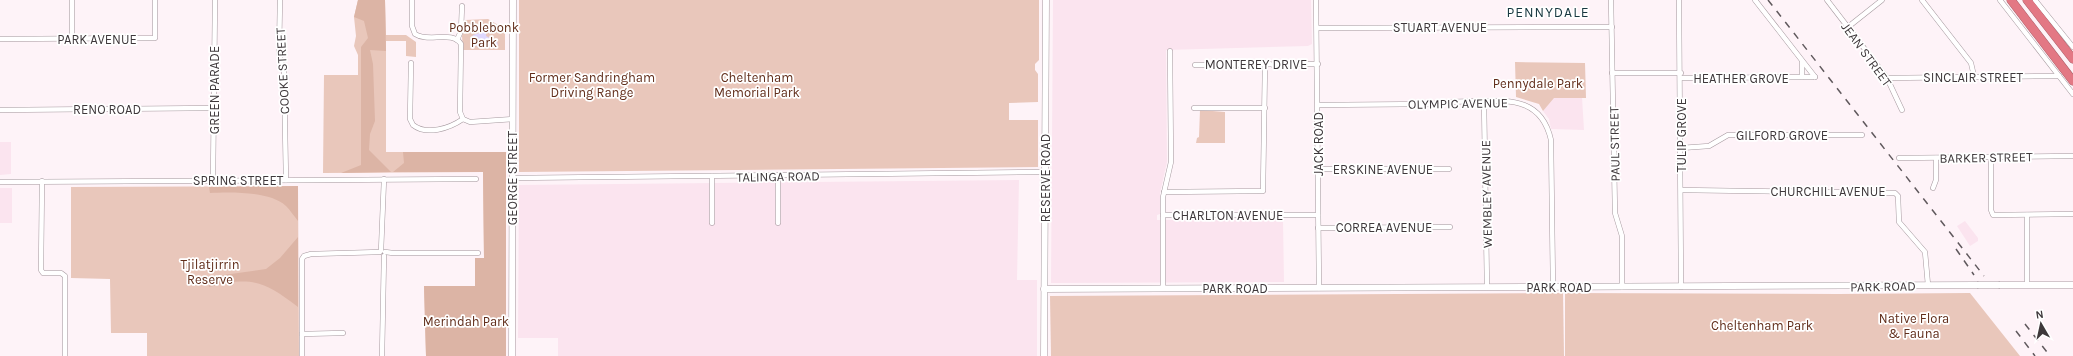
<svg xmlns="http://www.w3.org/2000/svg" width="2073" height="356" viewBox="0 0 2073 356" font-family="Karla,sans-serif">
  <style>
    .built { fill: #fbe4ef }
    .green { fill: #e9c7bb }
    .forest { fill: #dcb4a5 }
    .water { fill: #dfd8fd }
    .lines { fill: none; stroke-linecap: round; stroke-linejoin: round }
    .street-casing { stroke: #a5989e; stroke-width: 5.5 }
    .secondary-casing { stroke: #a5989e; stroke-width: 7 }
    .highway-casing { stroke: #a9626a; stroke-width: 9 }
    .street { stroke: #fff; stroke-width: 4.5 }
    .secondary { stroke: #fff; stroke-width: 6 }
    .highway { stroke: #e37884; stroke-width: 8 }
    .rail { stroke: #60595d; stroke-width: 1.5; stroke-dasharray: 7 7; stroke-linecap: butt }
    .secondary-bridge-casing { stroke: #a5989e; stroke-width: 7; stroke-linecap: butt }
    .secondary-bridge { stroke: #fff; stroke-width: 6 }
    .labels { text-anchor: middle; stroke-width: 3.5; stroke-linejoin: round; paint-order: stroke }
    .park-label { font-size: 13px; fill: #612d1a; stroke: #fff }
    .street-label { font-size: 13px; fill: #3e383b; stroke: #fff }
    .neighbourhood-label { font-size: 14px; letter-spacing: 1px; fill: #183840; stroke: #fff }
  </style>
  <rect width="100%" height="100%" fill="#fef3f8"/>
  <g class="built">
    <path d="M1053,0h258l1,44 -4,2 -142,4 1,112 -7,31v21l-3,1v5h126l1,62 -233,1z"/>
    <path d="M1582,97l2,33 -33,-1 -2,-10 -6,-8 10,-13z"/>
    <path d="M0,142h11v32l-11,1z"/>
    <path d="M1019,180l-2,100h20v76h-479v-18h-40l1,-153z"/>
    <rect x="0" y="188" width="12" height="35"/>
    <path d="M1965,221l13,17v3l-8,5 -13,-20z"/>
  </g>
  <g class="green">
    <path d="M358,0h27l1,35h20l10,7v15l-10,-1v-15h-20v111h120v204h-80l-2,-70h51v-28h9l-1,-86 -160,1 1,-98h34v-20l-4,-9 2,-10 -2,-19z"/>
    <path d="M519,0h520v60l-4,4v6l3,4v28l-29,1v17h29v47l-519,5z"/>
    <path d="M488,19l17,10v21h-42l-1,-14 3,-16z"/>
    <path d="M1515,62l70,1 1,35h-32l-11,13 -4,-7 -23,-7z"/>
    <path d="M1200,110l25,2v31h-29l1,-5 2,-1z"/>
    <path d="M298,186l1,170h-152v-23h-36l-1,-54 -39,-1v-91z"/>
    <path d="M1563,293l1,63h-513l-1,-60z"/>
    <path d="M1565,293l273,1 132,-1 50,63h-455z"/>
  </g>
  <g class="forest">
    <path d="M358,0h27l1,51 -16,-1 3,14 2,57 -5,13 -1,16 22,22 -50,1 20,-8v-118l7,-9 -4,-17 -10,-4z"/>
    <path d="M403,152h103v204h-80l-2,-70h51v-28h9l-1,-86h-90l11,-9z"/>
    <path d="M298,186v35c-4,-5 -8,-11 -12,-15 -16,-15 -56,-14 -76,-13l-1,-6z"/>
    <path d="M298,237v70c-34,-26 -47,-31 -89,-20v-10l57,-8 14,-11z"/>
  </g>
  <path class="water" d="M486,25l1,1 -1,10 11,6 1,3 -25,1 -2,-4 2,-7 6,-2z"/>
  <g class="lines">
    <defs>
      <g id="street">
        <path d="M72,0v39"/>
        <path d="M280,0l-1,54 5,18 2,108"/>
        <path d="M412,0v26l3,8c13,9 37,-4 46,10l-1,68 3,7 7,3 42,-3"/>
        <path d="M1316,0l3,288"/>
        <path d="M1611,0l4,213 7,23v51"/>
        <path d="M1679,0l2,287"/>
        <path d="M1755,0l60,77"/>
        <path d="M1827,0l60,78 15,32"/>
        <path d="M1922,0l49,63 3,13"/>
        <path d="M2000,0l73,94"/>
        <path d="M2035,0l38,47"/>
        <path d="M1848,27l34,-27"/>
        <path d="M1317,28l295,-1"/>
        <path d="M0,39l155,-1v-38"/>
        <path d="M457,40l4,-9 1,-25"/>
        <path d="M1802,61v16"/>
        <path d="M411,63l-1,56 3,6c14,11 37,3 50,-6"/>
        <path d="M1195,65l123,-1"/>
        <path d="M1612,73h69"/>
        <path d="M1681,78l134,-1"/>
        <path d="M1887,78l172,-2"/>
        <path d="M1484,101l3,186"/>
        <path d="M1318,105l112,-1c16,-2 32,-3 49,-3 34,-1 63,-1 72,39l2,147"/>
        <path d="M1194,108h71"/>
        <path d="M0,110l214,-2"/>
        <path d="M1681,148l28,-2 19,-11h134"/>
        <path d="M1991,157v53l2,5 80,-1"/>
        <path d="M1899,158l174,-2"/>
        <path d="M1317,169h132"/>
        <path d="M712,176v47"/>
        <path d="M778,176v47"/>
        <path d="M512,178l533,-6"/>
        <path d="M213,180l2,-180"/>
        <path d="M42,181l-1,89 2,3h18l4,3v80"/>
        <path d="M0,182l476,-3"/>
        <path d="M1933,188l3,-8v-22"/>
        <path d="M1681,190l214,3 3,3 1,26 26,30 3,33"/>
        <path d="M1164,192l99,-1 2,-127"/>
        <path d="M1163,215v-18l8,-35 -1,-111"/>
        <path d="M2027,215v70"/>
        <path d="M1318,228l132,-1"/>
        <path d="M381,251l3,-72"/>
        <path d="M385,252l8,1h85"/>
        <path d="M1163,288v-73h155"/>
        <path d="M302,334l41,-1"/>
        <path d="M302,356v-97l2,-3 7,-2 69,-2"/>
        <path d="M382,356l2,-100"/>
      </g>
      <g id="secondary">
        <path d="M2000,285h73"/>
        <path d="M1044,289l933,-4"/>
        <path d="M512,356l1,-356"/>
        <path d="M1044,356l2,-356"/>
      </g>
      <g id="highway">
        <path d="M2011,0l62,81"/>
        <path d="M2027,0l46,59"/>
      </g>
    </defs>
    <use href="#street" class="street-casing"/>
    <use href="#secondary" class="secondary-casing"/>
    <use href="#highway" class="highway-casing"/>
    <use href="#street" class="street"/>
    <use href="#secondary" class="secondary"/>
    <use href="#highway" class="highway"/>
    <g class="rail">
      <path d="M1768,0l216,276"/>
      <path d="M1956,249l18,26"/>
      <path d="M2025,324l25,32"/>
      <path d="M2016,331l19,25"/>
    </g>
    <defs>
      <path id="secondary-bridge" d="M1977,285h23"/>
    </defs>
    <use href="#secondary-bridge" class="secondary-bridge-casing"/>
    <use href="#secondary-bridge" class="secondary-bridge"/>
  </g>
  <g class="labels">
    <g class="park-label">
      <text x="484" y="32">Pobblebonk<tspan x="484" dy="15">Park</tspan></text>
      <text x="592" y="82">Former Sandringham<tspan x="592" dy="15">Driving Range</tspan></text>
      <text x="757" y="82">Cheltenham<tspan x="757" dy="15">Memorial Park</tspan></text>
      <text x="1538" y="88">Pennydale Park</text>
      <text x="210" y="269">Tjilatjirrin<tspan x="210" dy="15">Reserve</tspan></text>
      <text x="1914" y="323">Native Flora<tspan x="1914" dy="15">&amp; Fauna</tspan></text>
      <text x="466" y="326">Merindah Park</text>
      <text x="1762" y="330">Cheltenham Park</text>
    </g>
    <g class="street-label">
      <text x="1440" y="32">STUART AVENUE</text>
      <text x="97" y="44">PARK AVENUE</text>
      <text transform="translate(1867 54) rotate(54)" y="5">JEAN STREET</text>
      <text x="1256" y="69">MONTEREY DRIVE</text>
      <text transform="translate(282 71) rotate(-93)" y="5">COOKE STREET</text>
      <text x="1973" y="82">SINCLAIR STREET</text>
      <text x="1741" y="83">HEATHER GROVE</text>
      <text transform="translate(214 90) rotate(-90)" y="5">GREEN PARADE</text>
      <text transform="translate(1458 103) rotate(-1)" y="5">OLYMPIC AVENUE</text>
      <text x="107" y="114">RENO ROAD</text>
      <text transform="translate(1681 135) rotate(-90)" y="5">TULIP GROVE</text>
      <text x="1782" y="140">GILFORD GROVE</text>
      <text transform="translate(1318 144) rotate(-90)" y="5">JACK ROAD</text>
      <text transform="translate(1614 144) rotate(-91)" y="5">PAUL STREET</text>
      <text transform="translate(1986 157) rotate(-1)" y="5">BARKER STREET</text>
      <text x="1383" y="174">ERSKINE AVENUE</text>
      <text transform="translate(778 176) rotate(-1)" y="5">TALINGA ROAD</text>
      <text transform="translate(512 178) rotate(-90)" y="5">GEORGE STREET</text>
      <text transform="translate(1045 178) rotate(-90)" y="5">RESERVE ROAD</text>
      <text x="238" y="185">SPRING STREET</text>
      <text x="1828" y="196">CHURCHILL AVENUE</text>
      <text transform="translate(1486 194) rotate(-91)" y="5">WEMBLEY AVENUE</text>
      <text x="1228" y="220">CHARLTON AVENUE</text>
      <text x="1384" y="232">CORREA AVENUE</text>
      <text transform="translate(1883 286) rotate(-1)" y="5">PARK ROAD</text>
      <text x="1559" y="292">PARK ROAD</text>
      <text x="1235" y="293">PARK ROAD</text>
    </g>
    <g class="neighbourhood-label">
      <text x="1548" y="17">PENNYDALE</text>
    </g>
  </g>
  <g transform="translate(2041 324) rotate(351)" stroke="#ffffff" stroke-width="3" paint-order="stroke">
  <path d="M0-3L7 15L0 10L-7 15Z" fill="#3e383b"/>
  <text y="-6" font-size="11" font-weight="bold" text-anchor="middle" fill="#3e383b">N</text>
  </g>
</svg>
